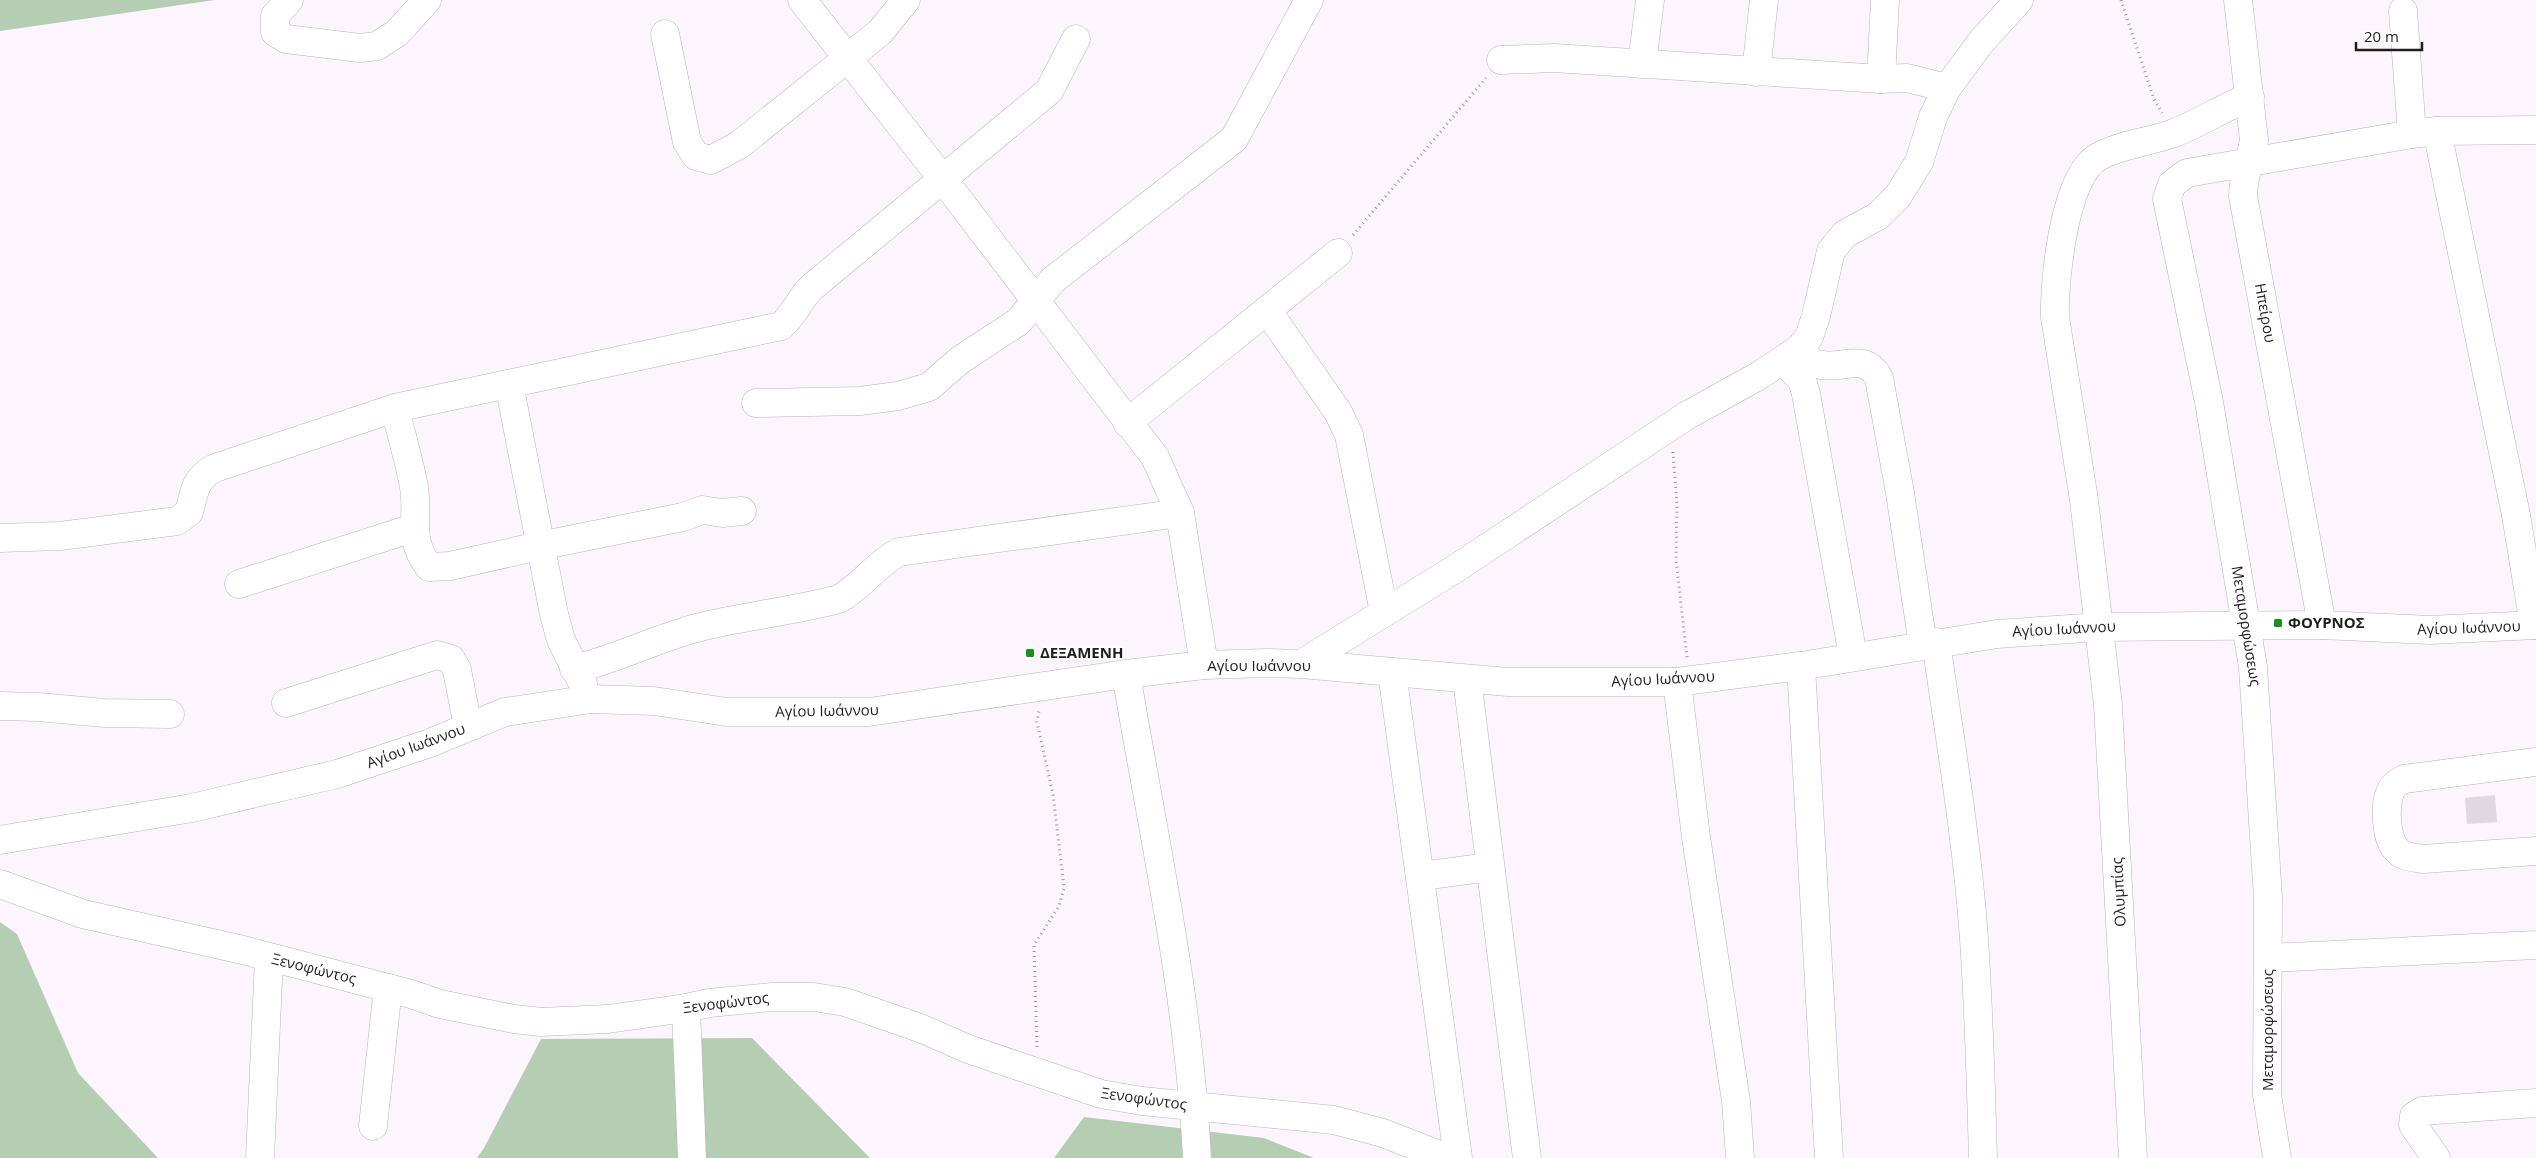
<svg xmlns="http://www.w3.org/2000/svg" width="2536" height="1158" viewBox="0 0 2536 1158" font-family="'Open Sans',sans-serif">
  <style>
    .forest { fill: #b5ceb3 }
    .building { fill: #dfd8e0 }
    .lines { fill: none; stroke-linecap: round; stroke-linejoin: round }
    .minor-casing { stroke: #b9b2ba; stroke-width: 29 }
    .path { stroke: #9c969c; stroke-width: 3; stroke-dasharray: 1 4; stroke-linecap: butt }
    .minor { stroke: #fff; stroke-width: 28 }
    .poi-dot { fill: #1b901a; stroke: #fff; stroke-width: 2 }
    .labels { text-anchor: middle; stroke-width: 4; stroke-linejoin: round; paint-order: stroke }
    .street-label { font-size: 15px; fill: #201d20; stroke: #fff }
    .poi-label { font-size: 15px; font-weight: bold; fill: #201d20; stroke: #fff; text-anchor: start }
  </style>
  <rect width="100%" height="100%" fill="#fcf5fd"/>
  <g class="forest">
    <path d="M0,0h215l-215,31z"/>
    <path d="M0,922l17,12 61,139 80,85h-158z"/>
    <path d="M752,1038l118,120h-393l7,-10 57,-109z"/>
    <path d="M1084,1117l180,21 50,20h-260z"/>
  </g>
  <path class="building" d="M2495,795l2,27 -30,2 -2,-26z"/>
  <g class="lines">
    <defs>
      <g id="minor">
        <path d="M289,0l-14,16v16l11,7 74,9 17,-2 20,-13 30,-33"/>
        <path d="M802,0l140,178 213,279 25,56 24,152"/>
        <path d="M2238,0l16,140c-3,19 -11,36 -11,56l79,429"/>
        <path d="M2403,11l9,123"/>
        <path d="M665,34l22,108 9,14 15,4 28,-15 141,-113 26,-32"/>
        <path d="M1501,60l53,-2 327,21 26,-1 40,10"/>
        <path d="M1642,64l8,-64"/>
        <path d="M1756,72l8,-72"/>
        <path d="M1881,79l4,-79"/>
        <path d="M2437,131l79,384 18,110"/>
        <path d="M1267,310l71,102 11,23 35,177"/>
        <path d="M1799,349c5,5 10,12 15,14 25,10 49,-14 65,15l21,115 23,152"/>
        <path d="M1783,361l19,19 4,14 47,262"/>
        <path d="M509,384l45,230 7,26 22,44"/>
        <path d="M756,403l104,-2 38,-5 31,-9 31,-27 58,-38 35,-42 181,-141 75,-139"/>
        <path d="M395,408c6,26 14,52 19,79 5,32 -7,51 15,80l21,-1 89,-20 144,-29 19,-7 20,3 20,-2"/>
        <path d="M1127,423l211,-170"/>
        <path d="M0,538l60,-2 117,-15 12,-9c6,-21 5,-33 26,-44l180,-60 386,-82c14,-12 17,-25 31,-39l237,-196 27,-52"/>
        <path d="M239,584l174,-56"/>
        <path d="M1936,642c14,99 31,197 38,297 5,73 7,146 9,219"/>
        <path d="M1301,664l154,-95 231,-153 74,-41 39,-26 10,-12 7,-21 15,-65 14,-17 33,-18 20,-20 21,-34 14,-45 14,-29 34,-46 38,-42"/>
        <path d="M1801,666l28,492"/>
        <path d="M574,669c43,-10 83,-31 126,-42 46,-11 93,-16 139,-28 22,-12 37,-35 60,-47l281,-39"/>
        <path d="M1392,672l66,486"/>
        <path d="M1126,674c27,160 63,321 71,484"/>
        <path d="M1467,679l60,479"/>
        <path d="M1677,682l19,155 40,264 4,57"/>
        <path d="M286,703l151,-48 14,4 6,11 11,57"/>
        <path d="M0,706l38,1 67,6 65,1"/>
        <path d="M2536,762l-132,17c-3,2 -8,4 -10,7 -11,12 -9,53 3,64 7,8 16,7 26,9l113,-8"/>
        <path d="M0,840l192,-32 145,-34 93,-31 75,-31 86,-13 63,2 73,11h142l257,-38 78,-9 62,-2 35,1 207,18h169l124,-16 196,-32 103,-7 222,-2 108,5 106,-5"/>
        <path d="M1421,876l69,-9"/>
        <path d="M0,884l83,30 160,36 168,44 29,10 74,15 27,3 67,-3 78,-11 23,-5 63,-6h42l31,5 75,26 48,21 133,45 41,7 192,19 49,13 64,25"/>
        <path d="M2269,958l267,-13"/>
        <path d="M686,1008l6,150"/>
        <path d="M373,1126l15,-138"/>
        <path d="M260,1158l9,-200"/>
        <path d="M2133,1158l-25,-453 -24,-205 -29,-183c-1,-36 9,-141 43,-160 23,-13 52,-15 76,-24 26,-10 50,-26 76,-36"/>
        <path d="M2277,1158l-10,-63 1,-197 -15,-231 -44,-265 -42,-203 5,-15 15,-11 225,-39 25,-3 99,-1"/>
        <path d="M2436,1158l-23,-33 1,-9 8,-5 114,-8"/>
      </g>
    </defs>
    <use href="#minor" class="minor-casing"/>
    <g class="path">
      <path d="M2121,0l33,99 8,14"/>
      <path d="M1353,235l133,-157"/>
      <path d="M1673,452l4,52 -1,55 11,99"/>
      <path d="M1037,1047l-3,-102 25,-39 5,-18 -11,-94 -16,-72 2,-11"/>
    </g>
    <use href="#minor" class="minor"/>
  </g>
  <g class="poi-dot">
    <rect x="2273" y="618" width="10" height="10" rx="2.5"/>
    <rect x="1025" y="648" width="10" height="10" rx="2.5"/>
  </g>
  <g class="labels">
    <g class="street-label">
      <text transform="translate(2265 313) rotate(80)" y="5">Ηπείρου</text>
      <text transform="translate(2246 626) rotate(81)" y="5">Μεταμορφώσεως</text>
      <text transform="translate(2469 628) rotate(-2)" y="5">Αγίου Ιωάννου</text>
      <text transform="translate(2064 629) rotate(-3)" y="5">Αγίου Ιωάννου</text>
      <text x="1259" y="671">Αγίου Ιωάννου</text>
      <text transform="translate(1663 679) rotate(-3)" y="5">Αγίου Ιωάννου</text>
      <text transform="translate(827 711) rotate(-1)" y="5">Αγίου Ιωάννου</text>
      <text transform="translate(416 746) rotate(-20)" y="5">Αγίου Ιωάννου</text>
      <text transform="translate(2119 892) rotate(-93)" y="5">Ολυμπίας</text>
      <text transform="translate(314 969) rotate(14)" y="5">Ξενοφώντος</text>
      <text transform="translate(726 1003) rotate(-7)" y="5">Ξενοφώντος</text>
      <text transform="translate(2268 1030) rotate(-90)" y="5">Μεταμορφώσεως</text>
      <text transform="translate(1144 1099) rotate(8)" y="5">Ξενοφώντος</text>
    </g>
    <g class="poi-label">
      <text x="2288" y="628">ΦΟΥΡΝΟΣ</text>
      <text x="1040" y="658">ΔΕΞΑΜΕΝΗ</text>
    </g>
  </g>
  <path d="M2356 42v8h66v-8" fill="none" stroke="#201d20" stroke-width="2.5"/>
  <text x="2364" y="42" font-size="15" fill="#201d20" stroke="#ffffff" stroke-width="4" paint-order="stroke">20 m</text>
</svg>
